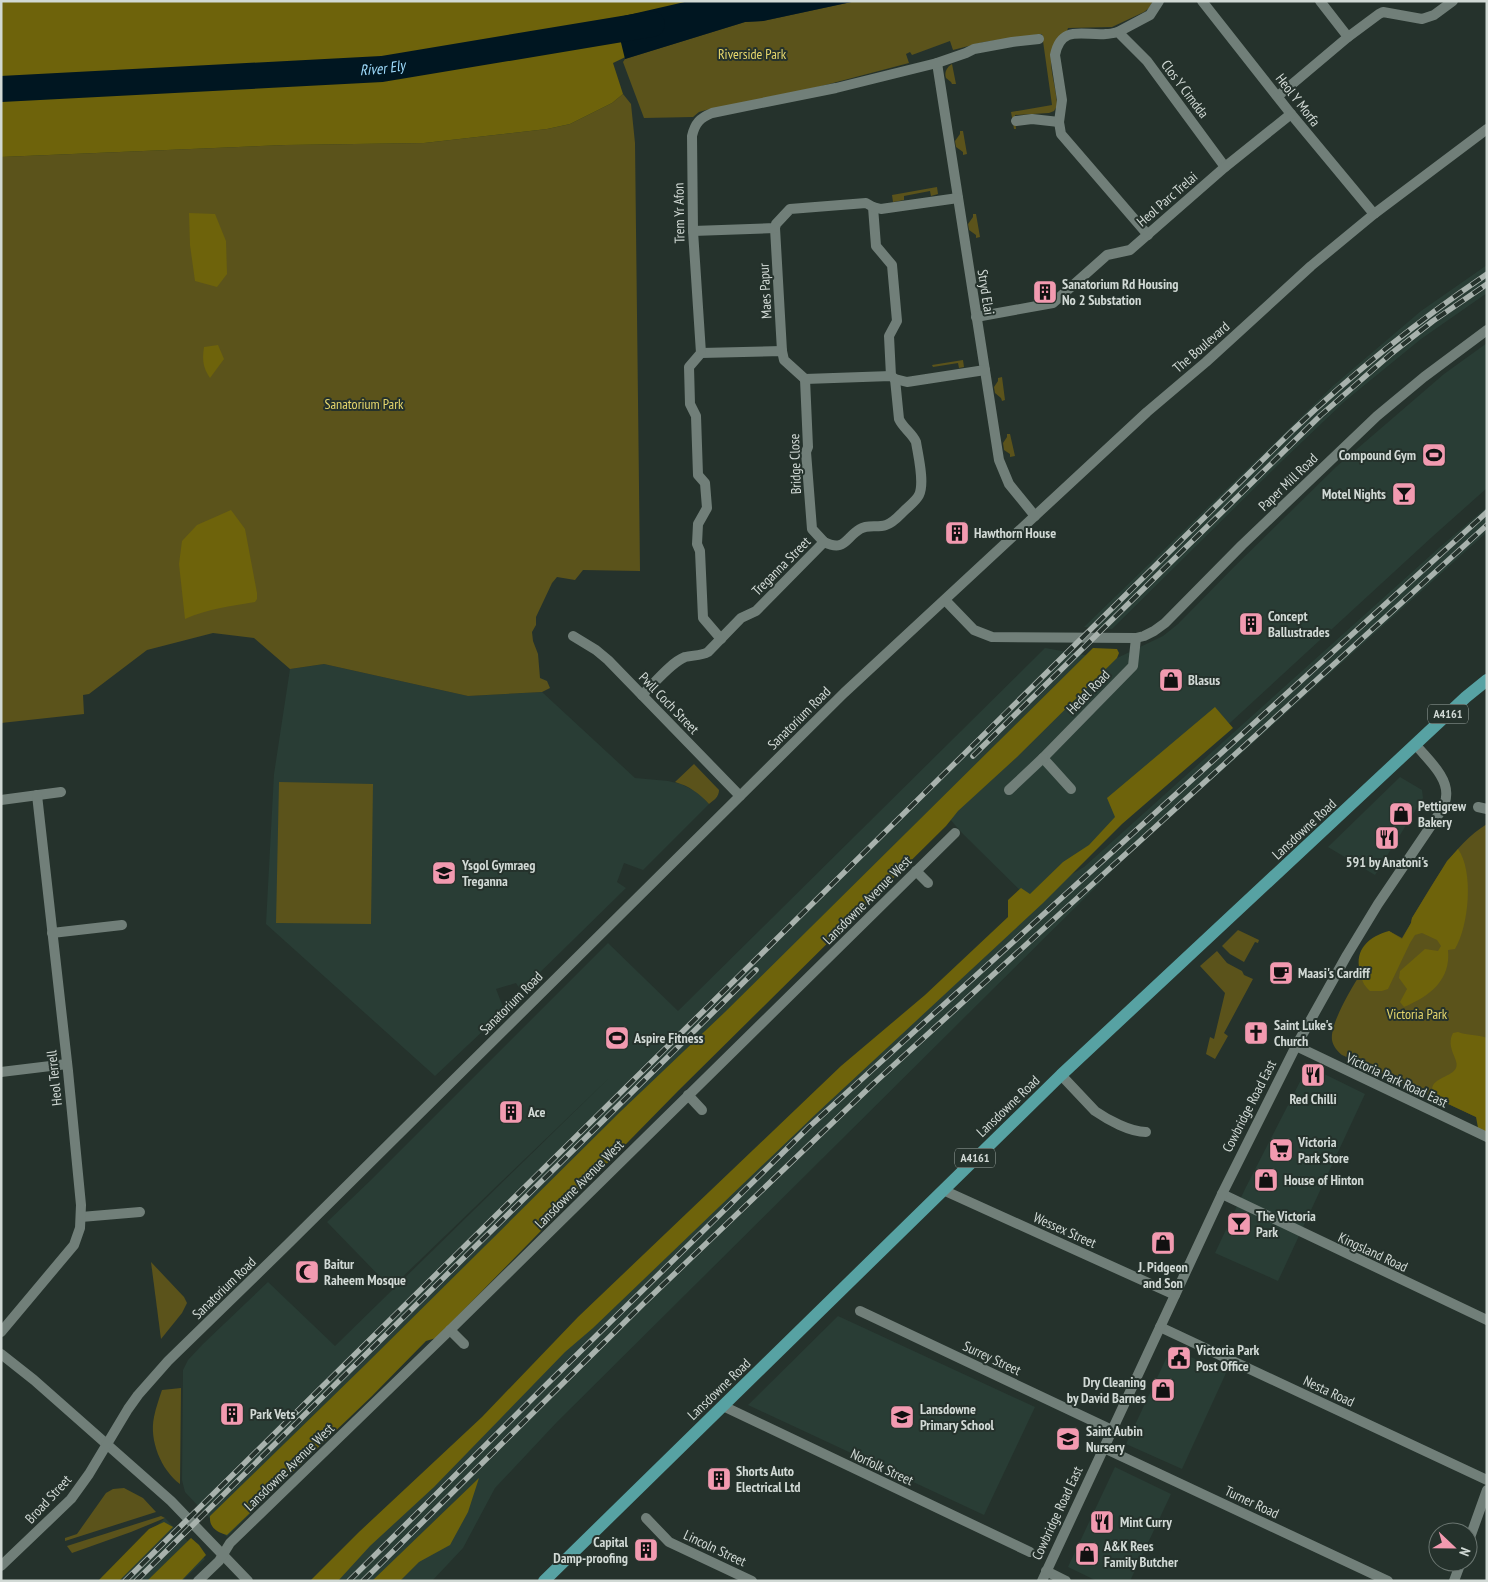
<svg xmlns="http://www.w3.org/2000/svg" width="1488" height="1582" viewBox="0 0 1488 1582" font-family="'PT Sans Narrow',sans-serif">
  <style>
    .built { fill: #293d35 }
    .green { fill: #5b531b }
    .forest { fill: #6e630b }
    .water { fill: #001621 }
    .lines { fill: none; stroke-linecap: round; stroke-linejoin: round }
    .river { stroke: #001621; stroke-width: 26 }
    .minor { stroke: #717f79; stroke-width: 10 }
    .tertiary { stroke: #717f79; stroke-width: 10 }
    .primary { stroke: #57a2a3; stroke-width: 12 }
    .rail-casing { stroke: #a8b2ad; stroke-width: 5.5 }
    .rail { stroke: #25322c; stroke-width: 4; stroke-dasharray: 11; stroke-linecap: butt }
    .labels { text-anchor: middle; stroke-width: 4; stroke-linejoin: round; paint-order: stroke }
    .shield { fill: #25322c; stroke: #9da7a2; stroke-width: 1 }
    .shield-label { font-size: 12px; font-weight: bold; fill: #d1d9d5 }
    .park-label { font-size: 14px; fill: #e6d76c; stroke: #25322c }
    .street-label { font-size: 14px; fill: #d1d9d5; stroke: #25322c }
    .poi-label { font-size: 14px; font-weight: bold; fill: #d1d9d5; stroke: #25322c; text-anchor: start }
    .water-label { font-size: 15px; font-style: italic; fill: #9fddfe; stroke: #25322c }
  </style>
  <rect width="100%" height="100%" fill="#25322c"/>
  <g class="built">
    <path d="M1487,265v28l-66,46 -76,62 -62,59 -171,169 -28,-2 250,-242 87,-74z"/>
    <path d="M1487,343v145l-55,49 -213,196 -186,164 51,-30 356,-320 47,-40v25l-365,329 -565,561 -62,66 -32,60 -31,33h-114l711,-682 -67,-66 -13,-15 -722,719 -42,-45 -3,-12 1,-110 5,-10 15,-16 65,-62 67,64 274,-268 -218,210 -64,-66 44,-42 237,-237 70,68 367,-363 68,12 50,-24 15,-12 55,-56 103,-101 108,-93z"/>
    <path d="M324,664l144,32 74,-4 93,86 33,3 13,3 18,9 10,11 -66,66 -19,-7 -7,19 9,6 -105,103 -5,-8 -20,6 7,18 -1,6 -67,63 -169,-152 8,-150 16,-105z"/>
    <path d="M1400,777l22,13 1,8 -48,77 -47,-28z"/>
    <path d="M1312,1068l53,26 -87,187 -63,-28 30,-64 61,-119z"/>
    <path d="M838,1316l197,91 -51,108 -236,-110z"/>
    <path d="M1171,1348l55,25 -44,96 -56,-25z"/>
    <path d="M1115,1467l56,27 -41,87h-33l-29,-14z"/>
    <path d="M165,1518l40,41 -23,22h-82z"/>
  </g>
  <g class="green">
    <path d="M856,1h297l-4,7 -5,4 -32,15 -44,1 -1,3c-29,16 -10,49 -10,75l-3,5 -5,2 -34,2 1,14h-2l-3,-17 41,-7 -10,-71 -58,8 -31,8 -3,-9 -38,14 -2,-3 -4,2 3,9 -95,25 -108,22 -7,2 -6,5 -49,1 -21,-56 2,-3 120,-37 18,-1z"/>
    <path d="M952,64l4,20h-4l-1,-2 -5,-4c-2,-6 1,-11 6,-14z"/>
    <path d="M623,94l8,10 4,39 5,428 -57,-1 -8,10 -18,-3 -5,6 -16,34v8l-4,7 1,9 5,13 2,24 7,3 3,7 -8,4 -74,4 -144,-32 -34,5 -36,-31 -41,-5 -66,17 -58,44 -6,1 1,19 -83,9v-566l285,-12 138,-2 123,-14 23,-5 42,-21z"/>
    <path d="M960,131h3l4,23 -4,1v-3l-7,-5 -1,-6 5,-7z"/>
    <path d="M937,187l1,7 -7,2 -1,-5 -26,5v4l-11,2 -1,-7z"/>
    <path d="M973,214h3l4,23 -4,1v-3l-7,-5 -1,-6 5,-7z"/>
    <path d="M963,360l1,7 -5,1 -1,-5 -25,4 -1,-2z"/>
    <path d="M1002,377l3,23 -3,1 -1,-3 -6,-5 -1,-6 4,-6v-3z"/>
    <path d="M1007,434h3l5,22 -5,1v-3l-6,-4 -1,-7 4,-6z"/>
    <path d="M694,764l25,26c0,7 -5,10 -10,14 -10,-11 -20,-18 -34,-22z"/>
    <path d="M279,782l94,2 -2,140 -95,-1z"/>
    <path d="M1487,824v298l-145,-67c-5,-4 -9,-9 -10,-15 -3,-24 43,-88 57,-109l13,7 9,-15 1,-5c21,-33 40,-73 75,-94z"/>
    <path d="M1238,930l21,10 -1,3 -3,-1 -11,20 -14,-8 -8,-8z"/>
    <path d="M1217,951l10,12 15,8 2,4 9,4 -29,54 4,3 -13,23 -9,-5 4,-17 4,2 11,-46 -25,-27z"/>
    <path d="M151,1262l33,35 3,6 -5,10 -21,26z"/>
    <path d="M181,1388l-1,96c-19,-14 -31,-44 -26,-67 2,-10 5,-18 8,-27z"/>
    <path d="M124,1488l19,10 13,14 -91,29v-3l12,-4 29,-41 7,-4z"/>
    <path d="M161,1516l4,2 -34,14 -59,21 -5,-7z"/>
  </g>
  <g class="forest">
    <path d="M1,1h711l-51,39 -48,23 10,31 -11,9 -42,21 -23,5 -123,14 -138,2 -285,12z"/>
    <path d="M189,213l26,1 11,27 1,33 -10,13 -22,-6 -5,-36z"/>
    <path d="M218,345l6,14 -14,19c-7,-10 -8,-18 -6,-31z"/>
    <path d="M231,510l14,19 12,64v6l-2,3c-24,4 -48,7 -70,17l-6,-55 3,-23 15,-16z"/>
    <path d="M1093,648l24,1 2,4 -2,5 -100,99 -59,54 -12,15 -268,265 -242,247 -10,3 -54,55 -145,139c-10,-3 -18,-7 -17,-19l155,-151 256,-254 104,-99z"/>
    <path d="M1215,707l18,21 -111,96 -79,79 -226,210 -224,215 -28,24 -131,135 -64,59 -32,35h-28l49,-49 123,-115 96,-100 263,-251 84,-71 83,-78v-17l13,-12 9,6 33,-32 26,-17 26,-28 -8,-19z"/>
    <path d="M1458,849c16,22 11,77 -3,100l-7,1c3,30 -18,46 -44,57l-4,-5 7,-13 -8,-11 1,-7 25,-22 13,2 3,-5 -4,-6 -15,-7 -7,2 -5,8 -22,46 -6,2h-12c-7,-6 -8,-11 -10,-20 -6,-22 10,-35 29,-40l13,8 9,-16 1,-5 35,-57z"/>
    <path d="M1458,1032c10,4 19,2 29,6v102l-8,-7 -3,-16 -38,-18c-18,-20 13,-20 18,-31 4,-8 -11,-20 -3,-35z"/>
    <path d="M479,1478l-11,34 -18,33 -31,17 -19,19h-28z"/>
    <path d="M164,1522l9,5 -54,54h-21l51,-52z"/>
    <path d="M191,1538l8,7 7,10 -25,26h-34z"/>
  </g>
  <path class="water" d="M689,1h167l-93,20 -18,1 -120,37 -10,-41z"/>
  <g class="lines">
    <path class="river" id="s1" d="M1,89l381,-20 270,-45"/>
    <g class="minor">
      <path d="M1202,1l89,113 83,100"/>
      <path d="M1320,1l28,36"/>
      <path d="M1118,32l32,-17 9,-14"/>
      <path d="M937,63l62,397 10,24 26,32"/>
      <path d="M1278,96l70,-59 31,-23 4,-2 39,7 12,-4 19,-14"/>
      <path d="M1016,121l16,-2 27,3"/>
      <path d="M873,207l3,39 16,19 5,56 -8,15 2,40"/>
      <path d="M775,228l7,123"/>
      <path d="M693,231l82,-3 1,-4 14,-15 76,-6 7,4 8,2 77,-11"/>
      <path d="M1148,235l-87,-101 -2,-12 3,-22 -7,-45c6,-31 29,-19 51,-21 4,0 8,-1 12,-2l29,29 78,106"/>
      <path d="M976,317l77,-14 54,-48 23,-5 95,-83 66,-53"/>
      <path d="M701,353l81,-2 2,9 21,19 86,-3 4,3 12,3 78,-12"/>
      <path d="M805,379l3,68 -2,5 6,77 12,13"/>
      <path d="M945,600l29,30 18,7 144,1 8,-2 10,-5 11,-8 77,-78 135,-129 47,-39 63,-47"/>
      <path d="M573,636l23,14 12,10 132,136"/>
      <path d="M721,639l-18,-21 -3,-67 -3,-7 1,-20 9,-16 -2,-25 -7,-8 -2,-59 -6,-12 -1,-37 12,-14 -8,-122 -1,-95c3,-13 8,-18 20,-23l124,-25 101,-25 29,-10 8,-4 38,-7 27,-3"/>
      <path d="M642,695c12,-11 28,-32 43,-38 8,-2 16,-1 23,-5l33,-34 15,-7 68,-69c21,10 21,-4 36,-13 8,-5 17,-1 26,-4 7,-2 12,-8 18,-14 5,-5 12,-10 15,-16 6,-12 -1,-40 -3,-53 -4,-9 -13,-14 -17,-23l-4,-40"/>
      <path d="M1071,789l-28,-31 90,-92 3,-28"/>
      <path d="M1009,790l34,-32"/>
      <path d="M1,800l60,-8"/>
      <path d="M1478,807l9,2"/>
      <path d="M916,871l12,12"/>
      <path d="M52,933l70,-8"/>
      <path d="M1296,1046l191,91"/>
      <path d="M1,1072l66,-8"/>
      <path d="M1061,1075l34,36c13,9 35,21 51,21"/>
      <path d="M688,1095l14,15"/>
      <path d="M943,1190l232,105"/>
      <path d="M1222,1194l265,126"/>
      <path d="M81,1217l59,-5"/>
      <path d="M860,1311l252,119"/>
      <path d="M1160,1327l327,153"/>
      <path d="M450,1330l14,14"/>
      <path d="M1,1332l73,-87 6,-17 1,-23 -13,-134 -31,-276"/>
      <path d="M1,1354l33,26 137,121 77,80"/>
      <path d="M723,1406l307,146"/>
      <path d="M1104,1448l284,133"/>
      <path d="M646,1518l23,24 83,39"/>
      <path d="M1468,1543l19,-53"/>
      <path d="M1,1566l70,-67 18,-25 39,-65 10,-14 30,-34 119,-116 557,-552 303,-281 59,-50 105,-96 63,-52 113,-85"/>
      <path d="M1046,1571l20,10"/>
      <path d="M198,1581l21,-20 11,-18 220,-213 505,-497"/>
      <path d="M1454,1581l7,-19"/>
    </g>
    <path class="tertiary" d="M1042,1581l180,-387 74,-148 51,-91 31,-51 65,-96c1,-3 3,-8 3,-11 3,-20 -19,-38 -30,-52"/>
    <path class="primary" d="M544,1581l517,-506 405,-378 21,-17"/>
    <defs>
      <g id="rail">
        <path d="M973,756l348,-341 71,-62 41,-32 54,-37"/>
        <path d="M125,1581l1167,-1150c62,-59 124,-109 195,-157"/>
        <path d="M136,1581l620,-611"/>
        <path d="M349,1581l195,-194 265,-260 678,-615"/>
        <path d="M363,1581l281,-278 228,-218 615,-560"/>
      </g>
    </defs>
    <use href="#rail" class="rail-casing"/>
    <use href="#rail" class="rail"/>
  </g>
  <defs>
    <symbol id="building-square" viewBox="-11 -11 22 22"><rect x="-9" y="-9" width="18" height="18" rx="4" fill="#f29ab0" stroke="#25322c"/><path d="M-4-6H4V6H1V3H-1V6H-4ZM-2.5-4.3h1.7v1.8h-1.7ZM.8-4.3h1.7v1.8H.8ZM-2.5-1h1.7V.8h-1.7ZM.8-1h1.7V.8H.8Z" fill="#111"/></symbol>
    <symbol id="stadium-square" viewBox="-11 -11 22 22"><rect x="-9" y="-9" width="18" height="18" rx="4" fill="#f29ab0" stroke="#25322c"/><path d="M0-5a6.5 5 0 1 0 0 10a6.5 5 0 1 0 0-10ZM-3.5-1.8h7v3.6h-7Z" fill="#111"/></symbol>
    <symbol id="bar-square" viewBox="-11 -11 22 22"><rect x="-9" y="-9" width="18" height="18" rx="4" fill="#f29ab0" stroke="#25322c"/><path d="M-6-5H6L.8 .8V4.5H3.5V6h-7V4.5H-.8V.8Z" fill="#111"/></symbol>
    <symbol id="shop-square" viewBox="-11 -11 22 22"><rect x="-9" y="-9" width="18" height="18" rx="4" fill="#f29ab0" stroke="#25322c"/><path d="M-5-2.5h2.3a2.7 3.5 0 0 1 5.4 0H5L5.5 6h-11ZM-1.5-2.5h3a1.5 2.3 0 0 0-3 0Z" fill="#111"/></symbol>
    <symbol id="restaurant-square" viewBox="-11 -11 22 22"><rect x="-9" y="-9" width="18" height="18" rx="4" fill="#f29ab0" stroke="#25322c"/><path d="M-5-6h1v4h1v-4h1v4h1v-4h1v5L-1.5 .5V6h-2V.5L-5-1ZM5-6V6H3V1.5H1.5Q1.5-4 5-6Z" fill="#111"/></symbol>
    <symbol id="school-square" viewBox="-11 -11 22 22"><rect x="-9" y="-9" width="18" height="18" rx="4" fill="#f29ab0" stroke="#25322c"/><path d="M0-5L7-2L0 1L-7-2ZM-4 1L0 2.5L4 1V4Q0 6-4 4Z" fill="#111"/></symbol>
    <symbol id="cafe-square" viewBox="-11 -11 22 22"><rect x="-9" y="-9" width="18" height="18" rx="4" fill="#f29ab0" stroke="#25322c"/><path d="M-5.5-4.5H6V0H3Q3 3.5 0 3.5H-2.5Q-5.5 3.5-5.5 0ZM3-3.2v2h1.7v-2ZM-6 4.5H4V6H-6Z" fill="#111"/></symbol>
    <symbol id="church-square" viewBox="-11 -11 22 22"><rect x="-9" y="-9" width="18" height="18" rx="4" fill="#f29ab0" stroke="#25322c"/><path d="M-1.2-6h2.4v3.5h3.3v2.4h-3.3V6h-2.4V-.1h-3.3v-2.4h3.3Z" fill="#111"/></symbol>
    <symbol id="supermarket-square" viewBox="-11 -11 22 22"><rect x="-9" y="-9" width="18" height="18" rx="4" fill="#f29ab0" stroke="#25322c"/><path d="M-6-5.5h2.5l.6 2H6L4.5 2H-2.5L-4.4-4H-6ZM-1.5 3.2a1.3 1.3 0 1 0 .1 0ZM3 3.2a1.3 1.3 0 1 0 .1 0Z" fill="#111"/></symbol>
    <symbol id="mosque-square" viewBox="-11 -11 22 22"><rect x="-9" y="-9" width="18" height="18" rx="4" fill="#f29ab0" stroke="#25322c"/><path d="M3.5-4.9A6 6 0 1 0 3.5 4.9A5 5 0 1 1 3.5-4.9Z" fill="#111"/></symbol>
    <symbol id="civic-square" viewBox="-11 -11 22 22"><rect x="-9" y="-9" width="18" height="18" rx="4" fill="#f29ab0" stroke="#25322c"/><path d="M-.6-6.5H3V-4.5H.6V-3L4-1V1h2V6H-6V1h2V-1L-.6-3ZM-1.2 2.5V6h2.4V2.5Z" fill="#111"/></symbol>
  </defs>
  <g fill-rule="evenodd">
    <use href="#building-square" x="1031" y="278" width="28" height="28"/>
    <use href="#stadium-square" x="1420" y="441" width="28" height="28"/>
    <use href="#bar-square" x="1390" y="480" width="28" height="28"/>
    <use href="#building-square" x="943" y="519" width="28" height="28"/>
    <use href="#building-square" x="1237" y="610" width="28" height="28"/>
    <use href="#shop-square" x="1157" y="666" width="28" height="28"/>
    <use href="#shop-square" x="1387" y="800" width="28" height="28"/>
    <use href="#restaurant-square" x="1373" y="824" width="28" height="28"/>
    <use href="#school-square" x="430" y="859" width="28" height="28"/>
    <use href="#cafe-square" x="1267" y="959" width="28" height="28"/>
    <use href="#church-square" x="1242" y="1019" width="28" height="28"/>
    <use href="#stadium-square" x="603" y="1024" width="28" height="28"/>
    <use href="#restaurant-square" x="1299" y="1061" width="28" height="28"/>
    <use href="#building-square" x="497" y="1098" width="28" height="28"/>
    <use href="#supermarket-square" x="1267" y="1136" width="28" height="28"/>
    <use href="#shop-square" x="1252" y="1166" width="28" height="28"/>
    <use href="#bar-square" x="1225" y="1210" width="28" height="28"/>
    <use href="#shop-square" x="1149" y="1229" width="28" height="28"/>
    <use href="#mosque-square" x="293" y="1258" width="28" height="28"/>
    <use href="#civic-square" x="1165" y="1344" width="28" height="28"/>
    <use href="#shop-square" x="1149" y="1376" width="28" height="28"/>
    <use href="#building-square" x="218" y="1400" width="28" height="28"/>
    <use href="#school-square" x="888" y="1403" width="28" height="28"/>
    <use href="#school-square" x="1054" y="1425" width="28" height="28"/>
    <use href="#building-square" x="705" y="1465" width="28" height="28"/>
    <use href="#restaurant-square" x="1088" y="1508" width="28" height="28"/>
    <use href="#building-square" x="632" y="1536" width="28" height="28"/>
    <use href="#shop-square" x="1073" y="1540" width="28" height="28"/>
  </g>
  <g class="labels">
    <g class="shield">
      <rect x="1428" y="704.5" width="40" height="19" rx="4"/>
      <rect x="955" y="1148.5" width="40" height="19" rx="4"/>
    </g>
    <g class="shield-label">
      <text x="1448" y="718">A4161</text>
      <text x="975" y="1162">A4161</text>
    </g>
    <g class="park-label">
      <text x="752" y="59">Riverside Park</text>
      <text x="364" y="409">Sanatorium Park</text>
      <text x="1417" y="1019">Victoria Park</text>
    </g>
    <g class="street-label">
      <text transform="translate(1185 89) rotate(53)" y="5">Clos Y Cimdda</text>
      <text transform="translate(1298 100) rotate(52)" y="5">Heol Y Morfa</text>
      <text transform="translate(1167 199) rotate(-41)" y="5">Heol Parc Trelai</text>
      <text transform="translate(679 213) rotate(-91)" y="5">Trem Yr Afon</text>
      <text transform="translate(765 291) rotate(-93)" y="5">Maes Papur</text>
      <text transform="translate(986 292) rotate(81)" y="5">Stryd Elai</text>
      <text transform="translate(1201 347) rotate(-41)" y="5">The Boulevard</text>
      <text transform="translate(795 464) rotate(-92)" y="5">Bridge Close</text>
      <text transform="translate(1288 482) rotate(-44)" y="5">Paper Mill Road</text>
      <text transform="translate(781 566) rotate(-45)" y="5">Treganna Street</text>
      <text transform="translate(1088 692) rotate(-46)" y="5">Hedel Road</text>
      <text transform="translate(669 703) rotate(46)" y="5">Pwll Coch Street</text>
      <text transform="translate(799 718) rotate(-45)" y="5">Sanatorium Road</text>
      <text transform="translate(1304 829) rotate(-43)" y="5">Lansdowne Road</text>
      <text transform="translate(867 900) rotate(-45)" y="5">Lansdowne Avenue West</text>
      <text transform="translate(511 1003) rotate(-45)" y="5">Sanatorium Road</text>
      <text transform="translate(54 1078) rotate(-96)" y="5">Heol Terrell</text>
      <text transform="translate(1397 1080) rotate(25)" y="5">Victoria Park Road East</text>
      <text transform="translate(1008 1106) rotate(-44)" y="5">Lansdowne Road</text>
      <text transform="translate(1249 1106) rotate(-63)" y="5">Cowbridge Road East</text>
      <text transform="translate(579 1184) rotate(-45)" y="5">Lansdowne Avenue West</text>
      <text transform="translate(1065 1230) rotate(24)" y="5">Wessex Street</text>
      <text transform="translate(1373 1252) rotate(25)" y="5">Kingsland Road</text>
      <text transform="translate(224 1288) rotate(-44)" y="5">Sanatorium Road</text>
      <text transform="translate(992 1358) rotate(25)" y="5">Surrey Street</text>
      <text transform="translate(719 1389) rotate(-44)" y="5">Lansdowne Road</text>
      <text transform="translate(1329 1391) rotate(25)" y="5">Nesta Road</text>
      <text transform="translate(289 1467) rotate(-44)" y="5">Lansdowne Avenue West</text>
      <text transform="translate(882 1467) rotate(25)" y="5">Norfolk Street</text>
      <text transform="translate(48 1499) rotate(-47)" y="5">Broad Street</text>
      <text transform="translate(1252 1502) rotate(25)" y="5">Turner Road</text>
      <text transform="translate(1057 1513) rotate(-65)" y="5">Cowbridge Road East</text>
      <text transform="translate(715 1548) rotate(25)" y="5">Lincoln Street</text>
    </g>
    <g class="poi-label">
      <text x="1062" y="289">Sanatorium Rd Housing<tspan x="1062" dy="16">No 2 Substation</tspan></text>
      <text x="1416" y="460" text-anchor="end">Compound Gym</text>
      <text x="1386" y="499" text-anchor="end">Motel Nights</text>
      <text x="974" y="538">Hawthorn House</text>
      <text x="1268" y="621">Concept<tspan x="1268" dy="16">Ballustrades</tspan></text>
      <text x="1188" y="685">Blasus</text>
      <text x="1418" y="811">Pettigrew<tspan x="1418" dy="16">Bakery</tspan></text>
      <text x="1387" y="867" text-anchor="middle">591 by Anatoni's</text>
      <text x="462" y="870">Ysgol Gymraeg<tspan x="462" dy="16">Treganna</tspan></text>
      <text x="1298" y="978">Maasi's Cardiff</text>
      <text x="1274" y="1030">Saint Luke's<tspan x="1274" dy="16">Church</tspan></text>
      <text x="634" y="1043">Aspire Fitness</text>
      <text x="1313" y="1104" text-anchor="middle">Red Chilli</text>
      <text x="528" y="1117">Ace</text>
      <text x="1298" y="1147">Victoria<tspan x="1298" dy="16">Park Store</tspan></text>
      <text x="1284" y="1185">House of Hinton</text>
      <text x="1256" y="1221">The Victoria<tspan x="1256" dy="16">Park</tspan></text>
      <text x="324" y="1269">Baitur<tspan x="324" dy="16">Raheem Mosque</tspan></text>
      <text x="1163" y="1272" text-anchor="middle">J. Pidgeon<tspan x="1163" dy="16">and Son</tspan></text>
      <text x="1196" y="1355">Victoria Park<tspan x="1196" dy="16">Post Office</tspan></text>
      <text x="1146" y="1387" text-anchor="end">Dry Cleaning<tspan x="1146" dy="16">by David Barnes</tspan></text>
      <text x="920" y="1414">Lansdowne<tspan x="920" dy="16">Primary School</tspan></text>
      <text x="250" y="1419">Park Vets</text>
      <text x="1086" y="1436">Saint Aubin<tspan x="1086" dy="16">Nursery</tspan></text>
      <text x="736" y="1476">Shorts Auto<tspan x="736" dy="16">Electrical Ltd</tspan></text>
      <text x="1120" y="1527">Mint Curry</text>
      <text x="628" y="1547" text-anchor="end">Capital<tspan x="628" dy="16">Damp-proofing</tspan></text>
      <text x="1104" y="1551">A&amp;K Rees<tspan x="1104" dy="16">Family Butcher</tspan></text>
    </g>
    <g class="water-label">
      <text dy="5" stroke="none"><textPath href="#s1" startOffset="382">River Ely</textPath></text>
    </g>
  </g>
  <rect width="1488" height="1582" fill="none" stroke="#d1d9d5" stroke-width="5"/>
  <g transform="translate(1453 1547) rotate(112)"><circle r="24" fill="#25322c" stroke="#6a7570"/>
  <path d="M0-4L9 19L0 12L-9 19Z" fill="#f29ab0"/>
  <text y="-8" font-size="14" font-weight="bold" text-anchor="middle" fill="#d1d9d5">N</text>
  </g>
</svg>
